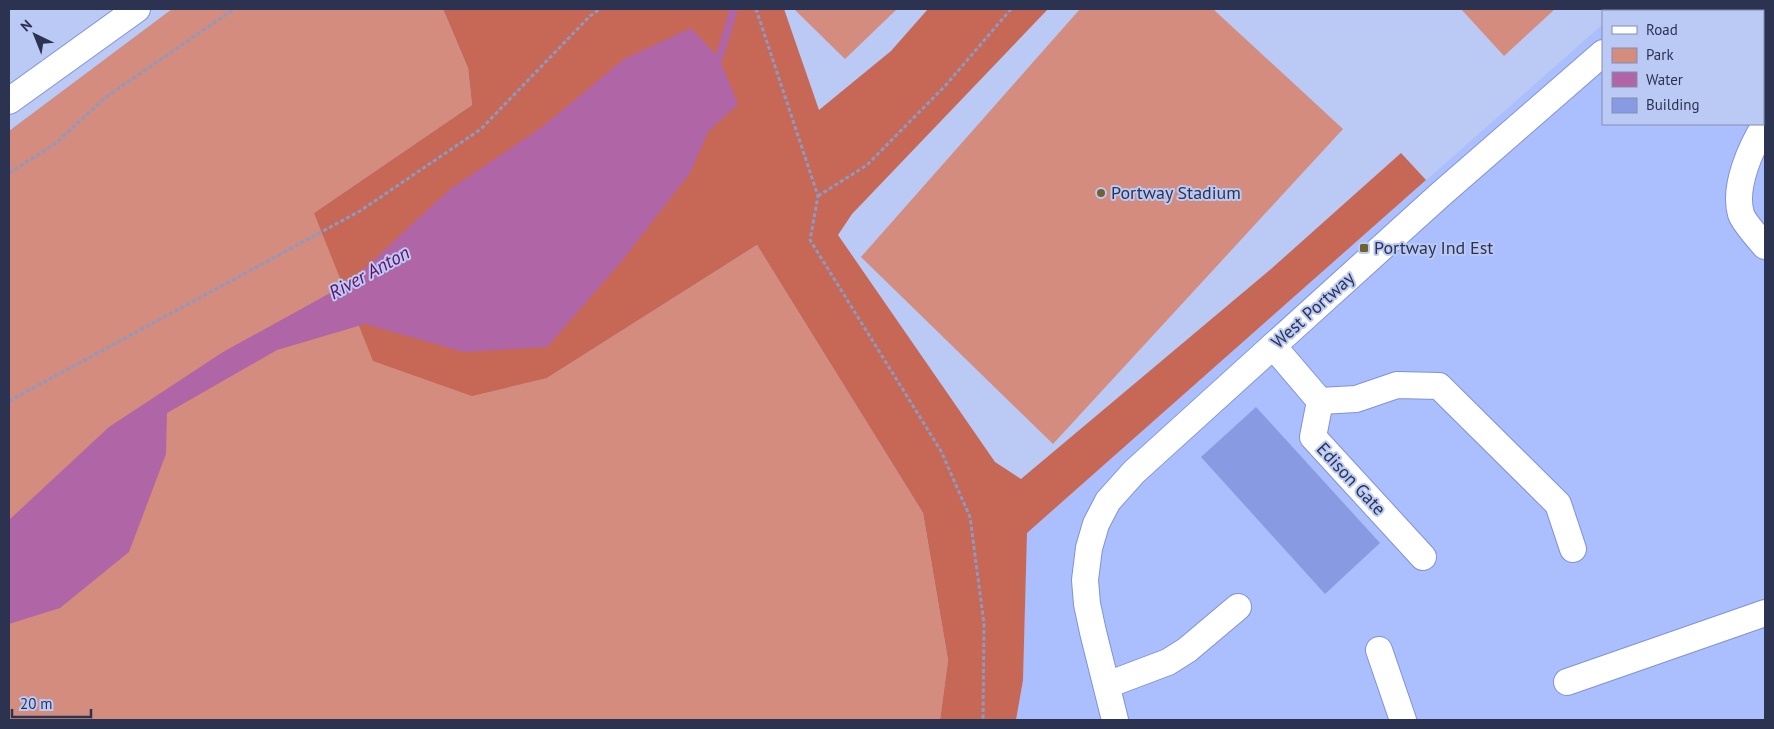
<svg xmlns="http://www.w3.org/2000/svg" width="1774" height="729" viewBox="0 0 1774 729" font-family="'PT Sans',sans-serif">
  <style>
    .built { fill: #abbefd }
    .green { fill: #d38c7d }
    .forest { fill: #c76755 }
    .water { fill: #b066a6 }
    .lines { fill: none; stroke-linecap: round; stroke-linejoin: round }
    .stream { stroke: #b066a6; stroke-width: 8 }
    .building { fill: #889be2 }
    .minor-casing { stroke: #8092d8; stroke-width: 28 }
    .path { stroke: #8e99c1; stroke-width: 3; stroke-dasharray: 4 2.5; stroke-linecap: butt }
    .minor { stroke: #fff; stroke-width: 26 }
    .poi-dot { fill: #71612f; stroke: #bbc9f5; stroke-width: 2 }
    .labels { text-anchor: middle; stroke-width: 4; stroke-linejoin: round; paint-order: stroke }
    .poi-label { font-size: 18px; fill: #2c3351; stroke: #bbc9f5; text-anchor: start }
    .street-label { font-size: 18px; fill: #2c3351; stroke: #bbc9f5 }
    .water-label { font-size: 19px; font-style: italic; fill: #6b0c63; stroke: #bbc9f5 }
  </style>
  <rect width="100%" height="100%" fill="#bbc9f5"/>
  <path class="built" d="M1620,9h145v711h-749l7,-40 4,-147 576,-509v100h160v-113h-146z"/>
  <g class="green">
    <path d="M172,9h271l25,59 4,37 -158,108 233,165 210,-133 166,268 25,147 -8,60h-931v-589z"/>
    <path d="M794,9h103l-52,50z"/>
    <path d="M1080,9h133l130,120 -290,315 -192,-187z"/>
    <path d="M1461,9h94l-51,47z"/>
  </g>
  <path class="forest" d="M443,9h341l35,101 72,-59 37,-42h120l-196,205 -14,21 157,227 26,17 250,-210 130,-116 25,27 -399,353 -4,147 -7,40h-76l8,-60 -25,-147 -166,-268 -210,133 -75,18 -99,-35 -59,-148 158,-108 -4,-37z"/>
  <path class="water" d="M691,28l28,30 19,46 -30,28 -18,41 -69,89 -74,85 -83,5 -99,-28 -88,26 -110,63 -1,41 -37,98 -69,56 -51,16v-104l100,-93 114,-75 127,-70 99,-92 93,-63 82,-68z"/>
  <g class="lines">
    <path class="stream" d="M712,63l7,-5 15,-49"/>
  </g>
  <path class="building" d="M1256,407l124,136 -55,51 -124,-137z"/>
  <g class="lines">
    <defs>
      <g id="minor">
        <path d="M1655,11l4,-2"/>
        <path d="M1763,19l2,-10"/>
        <path d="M1763,53l2,11"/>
        <path d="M1763,84l2,2"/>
        <path d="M9,101l128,-92"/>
        <path d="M1765,125c-14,22 -32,62 -24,89 3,9 18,25 24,32"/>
        <path d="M1273,346l47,55 -7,36 110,120"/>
        <path d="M1320,401l36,-2 41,-14 42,1 119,118 15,45"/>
        <path d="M1379,650l24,70"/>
        <path d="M1567,682l198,-69"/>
        <path d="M1107,685l61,-23 19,-12 51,-43"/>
        <path d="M1115,720l-22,-88 -6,-28 -2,-24 4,-32 7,-24 12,-23 26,-29 139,-126 168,-152 162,-141"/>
      </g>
    </defs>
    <use href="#minor" class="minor-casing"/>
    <g class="path">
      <path d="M756,9l62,187 -8,44 131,211 29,66 14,107 -1,96"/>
      <path d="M9,173l46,-29 51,-47 128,-88"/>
      <path d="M818,196l49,-31 78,-79 66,-77"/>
      <path d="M9,401l351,-190 121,-82 109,-113 10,-7"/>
    </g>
    <use href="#minor" class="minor"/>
  </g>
  <g class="poi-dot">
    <circle cx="1101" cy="193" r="5"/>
    <rect x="1359" y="243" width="10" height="10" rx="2.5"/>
  </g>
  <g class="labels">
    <g class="poi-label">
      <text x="1111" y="199">Portway Stadium</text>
      <text x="1374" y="254">Portway Ind Est</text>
    </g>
    <g class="street-label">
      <text transform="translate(1313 310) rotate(-42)" y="6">West Portway</text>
      <text transform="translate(1351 479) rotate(47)" y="6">Edison Gate</text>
    </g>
    <g class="water-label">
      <text transform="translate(369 272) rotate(-29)" y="7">River Anton</text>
    </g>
  </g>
  <rect width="1774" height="729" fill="none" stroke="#2c3351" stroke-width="20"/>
  <rect x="1602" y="10" width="162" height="115" fill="#bbc9f5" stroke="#828db3"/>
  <rect x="1612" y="26" width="25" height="8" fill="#ffffff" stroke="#828db3"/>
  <text x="1646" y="35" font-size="15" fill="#2c3351">Road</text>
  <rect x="1612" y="48" width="25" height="15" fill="#d38c7d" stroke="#828db3"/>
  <text x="1646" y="60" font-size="15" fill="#2c3351">Park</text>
  <rect x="1612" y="72" width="25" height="15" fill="#b066a6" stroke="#828db3"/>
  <text x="1646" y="85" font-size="15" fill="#2c3351">Water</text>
  <rect x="1612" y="98" width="25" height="15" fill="#889be2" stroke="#828db3"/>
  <text x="1646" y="110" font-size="15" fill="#2c3351">Building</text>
  <g transform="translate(35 35) rotate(317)" stroke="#bbc9f5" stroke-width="4" paint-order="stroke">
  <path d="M0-4L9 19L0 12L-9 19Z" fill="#2c3351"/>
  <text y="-8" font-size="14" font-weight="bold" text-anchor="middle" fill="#2c3351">N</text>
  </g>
  <path d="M12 709v8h79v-8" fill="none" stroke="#2c3351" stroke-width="2.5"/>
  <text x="20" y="709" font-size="15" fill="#2c3351" stroke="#bbc9f5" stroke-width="4" paint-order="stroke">20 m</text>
</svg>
